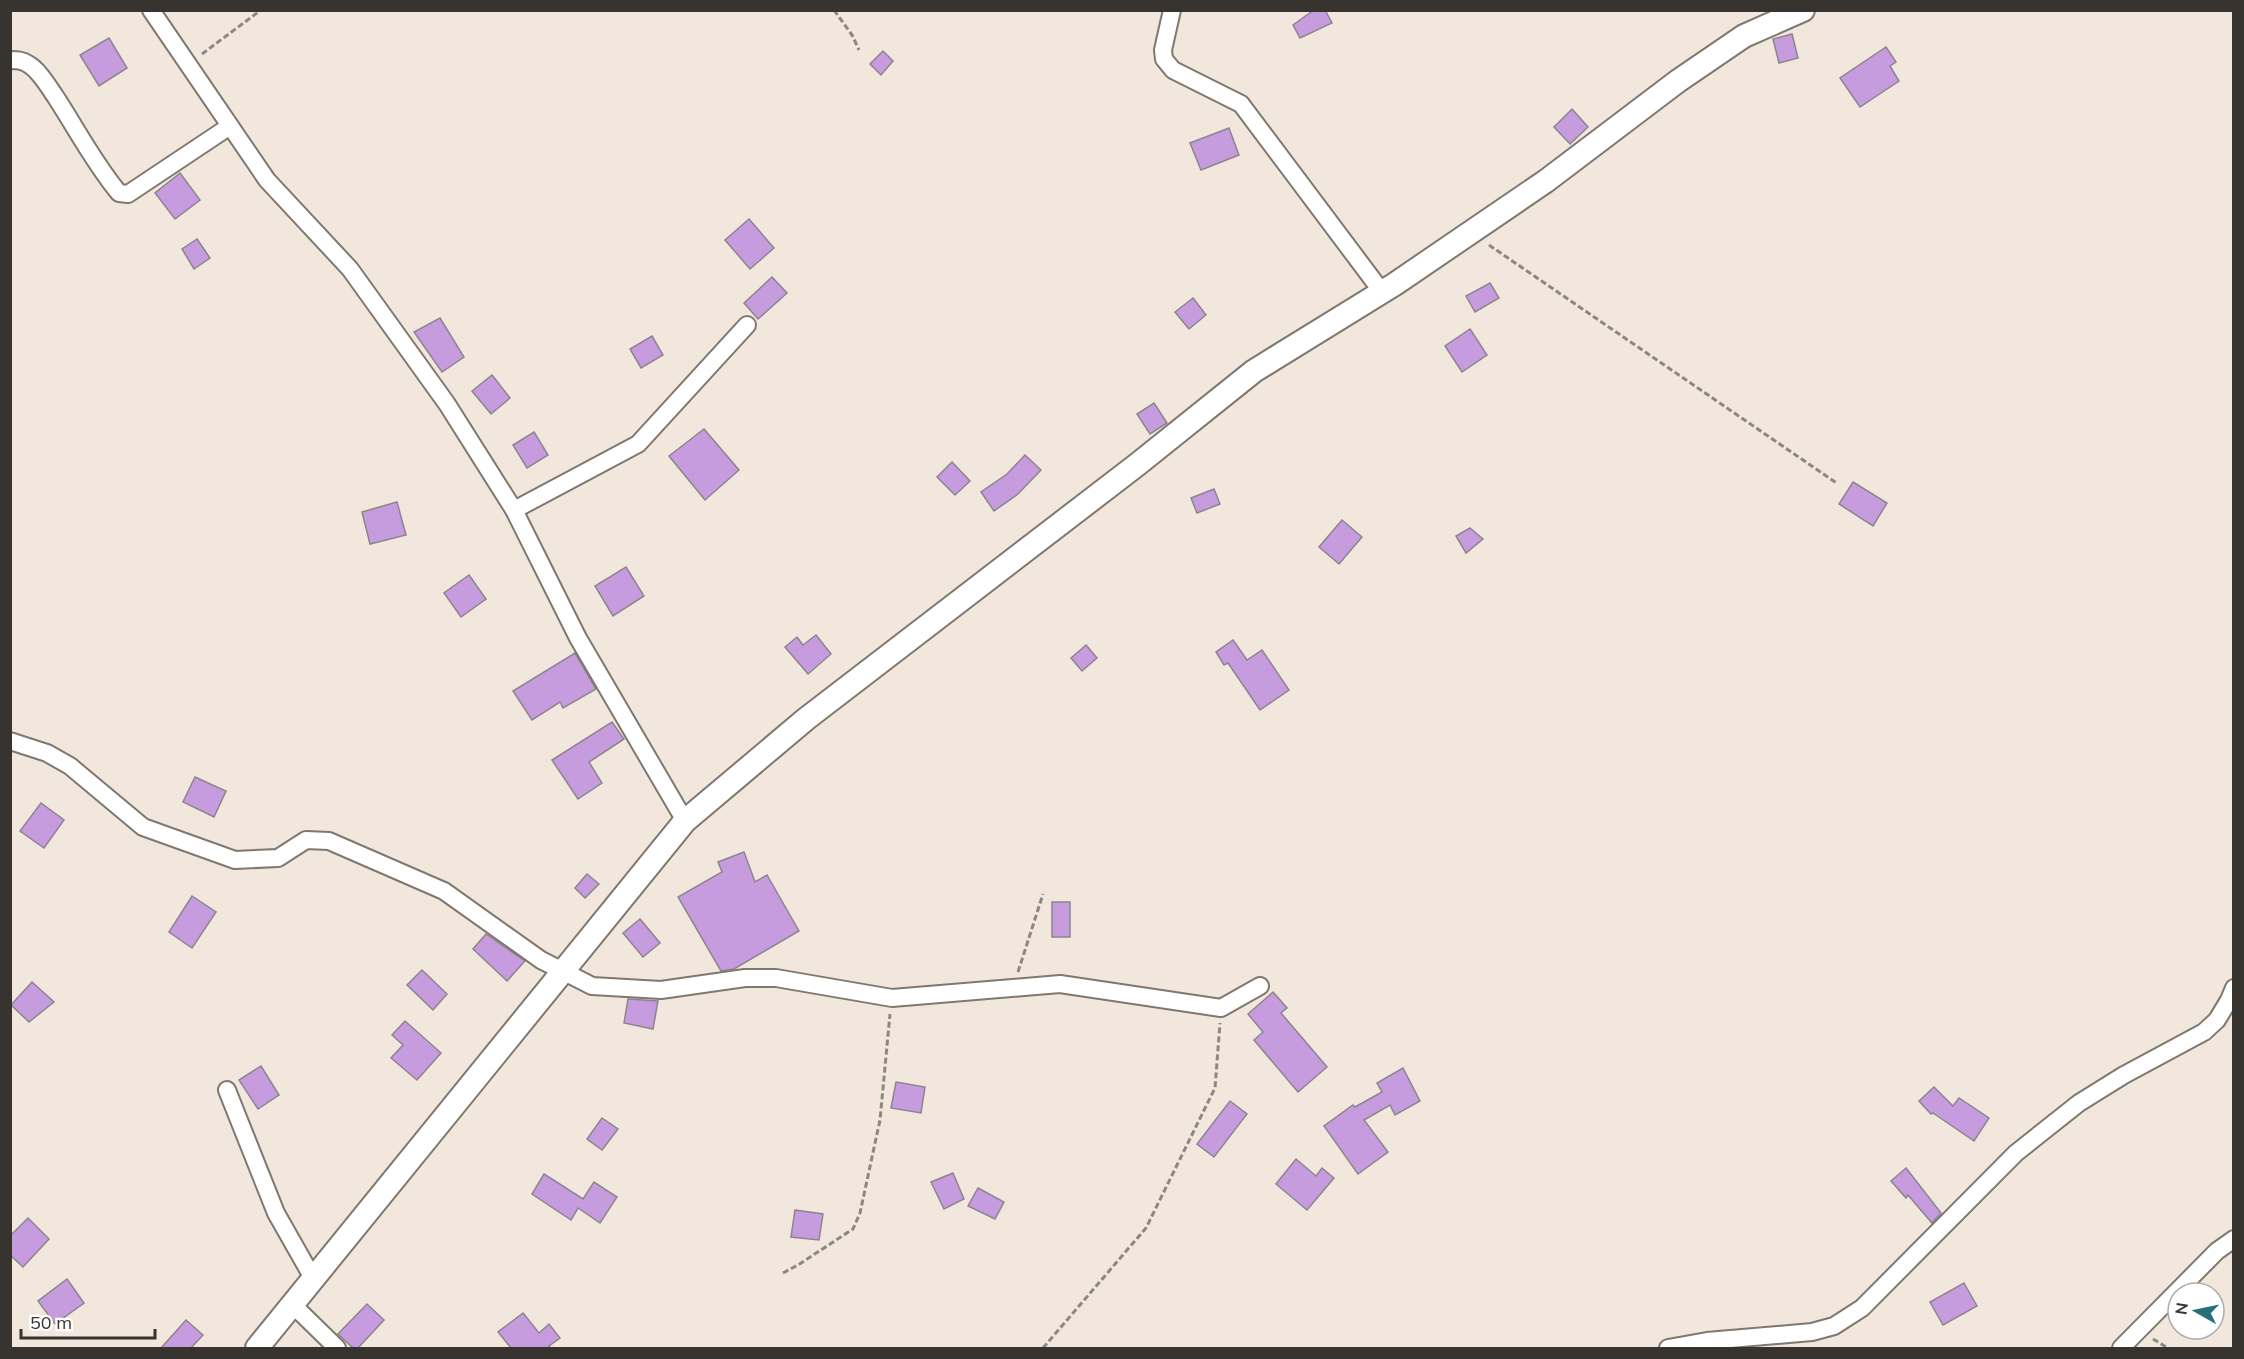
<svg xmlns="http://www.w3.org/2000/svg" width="2244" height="1359" viewBox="0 0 2244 1359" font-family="Mulish,sans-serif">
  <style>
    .building { fill: #c69cde; stroke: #8c8590; stroke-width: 1.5 }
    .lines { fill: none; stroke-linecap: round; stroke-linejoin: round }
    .street-casing { stroke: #80776e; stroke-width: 20 }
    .secondary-casing { stroke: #80776e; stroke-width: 26 }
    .path { stroke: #8d8780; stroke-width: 3; stroke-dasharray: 6 3; stroke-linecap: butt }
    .street { stroke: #fff; stroke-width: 16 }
    .secondary { stroke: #fff; stroke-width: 22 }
  </style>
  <rect width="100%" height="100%" fill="#f1e7dd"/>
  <g class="building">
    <path d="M1314,10h11l7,13 -32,15 -7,-13z"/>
    <path d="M1792,34l6,24 -19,5 -6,-24z"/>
    <path d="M109,38l18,30 -28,18 -19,-31z"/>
    <path d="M1886,47l10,15 -6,4 9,15 -39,26 -20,-29z"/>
    <path d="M883,51l10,10 -12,14 -11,-11z"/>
    <path d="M1572,109l16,18 -18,17 -16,-17z"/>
    <path d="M1229,128l10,27 -38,15 -11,-27z"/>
    <path d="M180,173l20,27 -25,19 -20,-26z"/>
    <path d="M749,219l25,29 -24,21 -25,-29z"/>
    <path d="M197,239l13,19 -16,11 -12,-20z"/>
    <path d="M772,277l15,16 -29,26 -14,-16z"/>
    <path d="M1490,283l9,15 -24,14 -9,-16z"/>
    <path d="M1193,298l13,17 -17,14 -14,-17z"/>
    <path d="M440,318l24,39 -22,15 -28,-40z"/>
    <path d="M1470,329l17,26 -25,17 -17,-26z"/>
    <path d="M652,336l11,19 -22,13 -11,-19z"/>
    <path d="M492,375l18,23 -19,16 -19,-23z"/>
    <path d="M1154,403l13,20 -17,11 -13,-20z"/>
    <path d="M704,429l35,41 -34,30 -36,-44z"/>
    <path d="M534,432l14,23 -21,13 -14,-23z"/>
    <path d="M1025,455l16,15 -23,24 -24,17 -13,-19 26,-18z"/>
    <path d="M952,462l18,19 -15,14 -18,-18z"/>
    <path d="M1853,482l34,21 -14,23 -34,-22z"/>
    <path d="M1214,489l6,15 -23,9 -6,-15z"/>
    <path d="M397,502l9,33 -36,9 -8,-32z"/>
    <path d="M1342,520l20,17 -23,27 -20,-17z"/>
    <path d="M1470,528l13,11 -17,14 -10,-17z"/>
    <path d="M626,567l18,29 -31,20 -18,-30z"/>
    <path d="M469,575l17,24 -25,18 -17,-24z"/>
    <path d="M816,635l15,19 -23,20 -23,-27 12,-10 6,8z"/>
    <path d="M1233,640l14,20 15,-10 27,40 -29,20 -32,-47 -4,2 -8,-13z"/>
    <path d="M1086,645l11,13 -15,13 -11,-13z"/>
    <path d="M575,653l21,36 -33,19 -3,-6 -28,18 -19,-29z"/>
    <path d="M612,722l12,17 -35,23 13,21 -24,16 -26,-39z"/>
    <path d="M195,777l31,14 -12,26 -31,-15z"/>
    <path d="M41,803l23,17 -20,28 -24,-17z"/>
    <path d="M744,852l11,30 12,-7 32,56 -65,38 -13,2 -43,-74 44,-25 -4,-10z"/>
    <path d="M587,874l12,10 -14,14 -10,-10z"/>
    <path d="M192,896l24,16 -24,36 -23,-16z"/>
    <rect x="1052" y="902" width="18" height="35"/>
    <path d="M640,919l20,24 -17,14 -20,-24z"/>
    <path d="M486,934l39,27 -18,20 -34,-32z"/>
    <path d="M422,970l25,24 -14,16 -26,-25z"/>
    <path d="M32,982l22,20 -25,20 -18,-17z"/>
    <path d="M1273,992l14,16 -6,5 46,54 -29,25 -44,-52 9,-8 -15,-18z"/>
    <path d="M628,999l30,2 -5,28 -29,-6z"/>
    <path d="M405,1021l36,32 -24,27 -26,-22 12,-13 -11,-10z"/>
    <path d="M261,1066l18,29 -21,14 -19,-29z"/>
    <path d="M1403,1068l17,33 -25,14 -5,-10 -26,15 24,32 -30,22 -34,-48 29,-21 2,2 27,-15 -5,-9z"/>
    <path d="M896,1082l29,5 -4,26 -30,-5z"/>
    <path d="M1934,1087l19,19 6,-8 30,20 -15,23 -41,-28 -2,1 -12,-13z"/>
    <path d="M1230,1101l17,13 -33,43 -17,-13z"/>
    <path d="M602,1118l16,11 -16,21 -15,-11z"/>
    <path d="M1296,1159l20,17 6,-8 12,10 -27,32 -31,-26z"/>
    <path d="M1906,1168l35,45 -9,10 -24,-28 -2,3 -15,-17z"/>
    <path d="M953,1173l11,26 -20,10 -13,-27z"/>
    <path d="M544,1174l39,25 11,-17 23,15 -17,26 -22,-15 -7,12 -39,-26z"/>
    <path d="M978,1188l26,14 -9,17 -27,-13z"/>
    <path d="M795,1210l28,4 -4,26 -28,-3z"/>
    <path d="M28,1218l21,21 -26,28 -13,-12v-19z"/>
    <path d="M67,1279l17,24 -29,21 -17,-23z"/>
    <path d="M1964,1283l13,23 -34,19 -13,-23z"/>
    <path d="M367,1304l17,16 -26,28h-5l-15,-14z"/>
    <path d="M523,1313l16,20 10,-9 11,14 -11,8 2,2h-40l-13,-16z"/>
    <path d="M186,1320l17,15 -12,13h-30z"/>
  </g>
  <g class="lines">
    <defs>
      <g id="street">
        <path d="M151,10l116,170 83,89 97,135 67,106 64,128 107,183"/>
        <path d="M1172,10l-9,40 1,9 9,11 68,34 141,188"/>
        <path d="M10,60c7,0 12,0 18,4 11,6 20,22 27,32 21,32 39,67 64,97l9,1 102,-68"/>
        <path d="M514,510l124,-66 109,-119"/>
        <path d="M10,741l37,12 23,13 73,61 92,33 43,-2 28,-18 23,1 115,50 97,69 51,26 69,4 84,-12h31l116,20 168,-14 161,24 39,-22"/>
        <path d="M227,1090l49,123 38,67"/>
        <path d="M293,1305l44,43"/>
        <path d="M1668,1348l39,-7 105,-9 22,-6 28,-18 154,-155 63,-50 45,-28 80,-43 13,-12 12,-20 5,-12"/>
        <path d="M2121,1348l96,-97 17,-12"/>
      </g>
      <path id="secondary" d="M257,1348l428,-527 121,-102 332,-255 116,-93 141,-87 151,-103 132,-100 66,-45 59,-26"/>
    </defs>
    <use href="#street" class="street-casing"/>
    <use href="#secondary" class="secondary-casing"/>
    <g class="path">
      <path d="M834,10l18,25 7,15"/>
      <path d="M202,54l59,-44"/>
      <path d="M1489,245l349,239"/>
      <path d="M1018,972l25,-78"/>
      <path d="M783,1273l15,-8 55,-36 7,-16 20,-93 10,-106"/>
      <path d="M2153,1339l15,9"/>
      <path d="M1043,1348l103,-120 69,-140 5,-65"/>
    </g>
    <use href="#street" class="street"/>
    <use href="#secondary" class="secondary"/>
  </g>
  <rect width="2244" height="1359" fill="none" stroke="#37332f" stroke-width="24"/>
  <g transform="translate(2196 1311) rotate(279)"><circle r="28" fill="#ffffff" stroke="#afadac" stroke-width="1.5"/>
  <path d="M0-4.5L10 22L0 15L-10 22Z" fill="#286f7b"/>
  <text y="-9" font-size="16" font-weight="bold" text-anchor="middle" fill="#37332f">N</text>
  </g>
  <path d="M21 1329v9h134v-9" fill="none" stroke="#37332f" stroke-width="3"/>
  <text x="30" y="1329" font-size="18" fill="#37332f" stroke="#ffffff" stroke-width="4.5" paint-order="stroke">50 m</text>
</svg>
